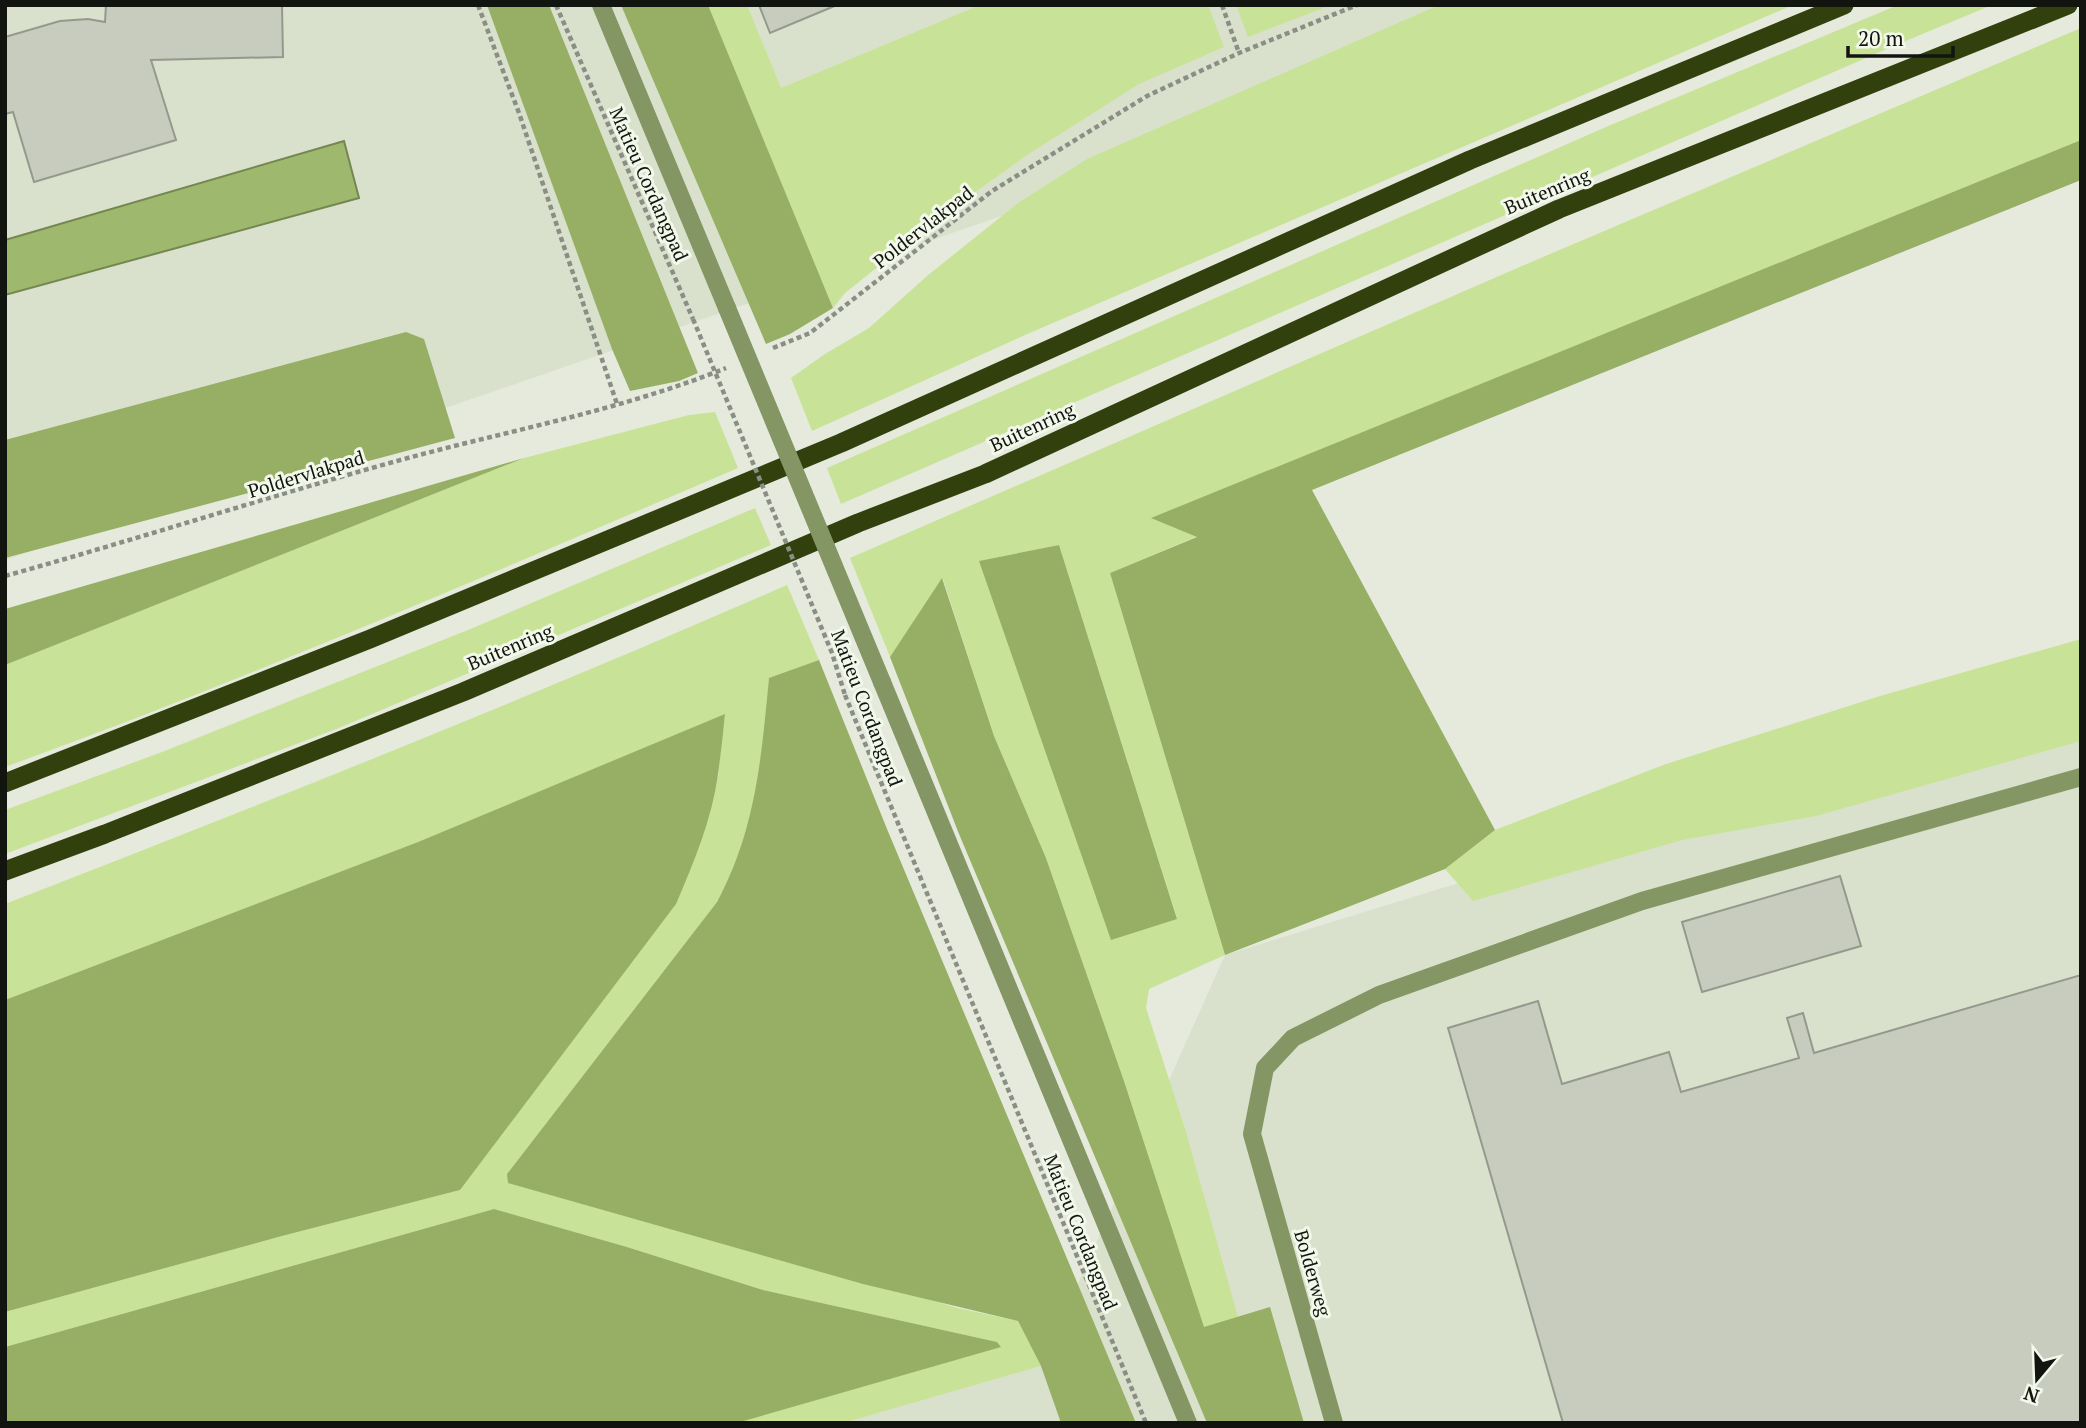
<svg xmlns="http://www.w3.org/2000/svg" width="2086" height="1428" viewBox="0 0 2086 1428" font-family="'PT Serif',serif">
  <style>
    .built { fill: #d9e1cc }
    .green { fill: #c8e397; fill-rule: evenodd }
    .forest { fill: #96af64 }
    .water { fill: #9eb86d; stroke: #748751; stroke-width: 2 }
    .building { fill: #c7ccbf; stroke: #94998d; stroke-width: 2 }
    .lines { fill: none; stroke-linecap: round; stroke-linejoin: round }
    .path { stroke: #8a8e85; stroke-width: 4.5; stroke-dasharray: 5 3.5; stroke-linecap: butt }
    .service { stroke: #849663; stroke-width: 18 }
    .minor { stroke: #849663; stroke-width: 18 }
    .trunk { stroke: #31400d; stroke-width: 19 }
    .path-bridge { stroke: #8a8e85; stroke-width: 4.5; stroke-dasharray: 5 3.5; stroke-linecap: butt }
    .service-bridge { stroke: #849663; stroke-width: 18 }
    .labels { text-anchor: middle; stroke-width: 6; stroke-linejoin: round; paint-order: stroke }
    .street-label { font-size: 19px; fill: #121410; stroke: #f2f8ea }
  </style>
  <rect width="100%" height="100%" fill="#e5eadd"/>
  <g class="built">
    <path d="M5,5h1608l-1608,555z"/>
    <path d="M2081,691v732h-1249l209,-57 184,-411z"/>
  </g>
  <g class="green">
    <path d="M708,5h39l34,83 199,-83h228l16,42 -85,37 -112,71 -84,60 -98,78 -12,15z"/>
    <path d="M1236,5h95l-83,32z"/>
    <path d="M1439,5h354l-768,330 -213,96 -21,-53 34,-24 44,-26 58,-52 91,-73 69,-44z"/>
    <path d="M1898,5h94l-103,43 -1048,456 -14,-36 779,-341z"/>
    <path d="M2081,28v112l-929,378 46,18 -88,37 115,382 -76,34 -3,19 40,124 52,185 -34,11 -80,-247 -78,-223 -52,-122 -51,-157 -53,78 -40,-99 686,-298zM1059,545l118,373v1l-197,-358z"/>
    <path d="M715,412l23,56c-243,104 -485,209 -733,299v-102l519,-207 165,-43z"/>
    <path d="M755,508l16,37 -432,183 -334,126v-44l157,-58 306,-122z"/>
    <path d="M787,585l32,75 -50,19c-8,81 -13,150 -52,223l-210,272 451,134 60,13 23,45 -198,57h-106l263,-77 -3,-4 -234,-52 -136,-43 -133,-38 -489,138v-35l277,-76 178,-46 258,-414 7,-61 -307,127 -413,158v-96c263,-102 524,-206 782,-319z"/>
    <path d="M2081,639v102l-265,75 -134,24 -209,61 -28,-32 50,-39 171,-66 214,-68z"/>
  </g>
  <g class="forest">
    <path d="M487,5h62l149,368 -19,8 -49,10 -18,-42z"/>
    <path d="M621,5h87l125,303 -43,26 -24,10z"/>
    <path d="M2081,140v40l-769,310 183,340 -50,39 -220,86 -115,-382 87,-36 -46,-19z"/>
    <path d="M406,332l18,7 31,99 -450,120v-118z"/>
    <path d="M524,458l-519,207v-56z"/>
    <path d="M1059,545l118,374 -66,21 -132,-379z"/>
    <path d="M942,578l52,158 52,122 78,223 80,246 66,-20 34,116h-97l-248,-589 -69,-177z"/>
    <path d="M819,660l68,169 249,594h-75l-20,-57 -23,-45 -155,-37 -355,-101 -1,-9 210,-272c39,-73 44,-143 52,-224z"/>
    <path d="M725,714c-2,20 -4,40 -7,60 -6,45 -24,88 -42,130l-216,286 -178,46 -277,76v-312l413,-158z"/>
    <path d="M494,1209l133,38 136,43 234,52 4,5 -264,76h-732v-76z"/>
  </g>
  <path class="water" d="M344,141l15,57 -354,97v-55z"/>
  <g class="building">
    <path d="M106,5h176l1,52 -132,3 25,80 -142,42 -21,-70 -8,2v-77l55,-16 28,-2 17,3z"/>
    <path d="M759,5h78l-67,28z"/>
    <path d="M1840,876l21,70 -159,46 -20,-70z"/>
    <path d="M2081,975v448h-518l-115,-395 90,-27 24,83 107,-32 12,40 118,-34 -12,-40 16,-5 11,40z"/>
  </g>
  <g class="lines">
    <g class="path">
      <path d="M478,5l41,108 98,291"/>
      <path d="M556,5l137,314"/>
      <path d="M1222,5l17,48"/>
      <path d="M773,348l37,-15 182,-142 155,-95 92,-43 118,-48"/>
      <path d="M5,576c133,-37 265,-80 399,-117 107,-29 218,-49 322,-91"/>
      <path d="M845,695l301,728"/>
    </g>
    <g class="service">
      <path d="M601,5l126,303"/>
      <path d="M882,682l306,741"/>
    </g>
    <path class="minor" d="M1334,1423l-82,-289 13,-66 28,-30 86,-43 263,-94 439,-124"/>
    <g class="trunk">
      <path d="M5,783l365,-144 471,-196 629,-283 374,-155"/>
      <path d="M5,871l100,-37 358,-142 395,-169 127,-49 574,-265 509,-204"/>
    </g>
    <path class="path-bridge" d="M693,319l139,334 13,42"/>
    <path class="service-bridge" d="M727,308l155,374"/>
  </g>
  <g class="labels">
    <g class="street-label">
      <text transform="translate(649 184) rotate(66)" y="7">Matieu Cordangpad</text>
      <text transform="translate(1547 191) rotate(-23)" y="7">Buitenring</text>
      <text transform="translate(923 227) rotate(-38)" y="7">Poldervlakpad</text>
      <text transform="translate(1032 427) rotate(-25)" y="7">Buitenring</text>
      <text transform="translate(306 474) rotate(-17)" y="7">Poldervlakpad</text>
      <text transform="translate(510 647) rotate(-23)" y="7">Buitenring</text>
      <text transform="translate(867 708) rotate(69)" y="7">Matieu Cordangpad</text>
      <text transform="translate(1081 1232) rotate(68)" y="7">Matieu Cordangpad</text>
      <text transform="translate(1313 1273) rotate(74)" y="7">Bolderweg</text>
    </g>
  </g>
  <rect width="2086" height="1428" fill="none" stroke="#121410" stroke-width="14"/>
  <g transform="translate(2037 1379) rotate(199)" stroke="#f2f8ea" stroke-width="5" paint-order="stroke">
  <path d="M0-5L12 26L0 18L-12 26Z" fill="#121410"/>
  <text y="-10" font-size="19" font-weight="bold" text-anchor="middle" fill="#121410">N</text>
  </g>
  <path d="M1848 46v10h105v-10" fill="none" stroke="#121410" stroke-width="3.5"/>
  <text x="1858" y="46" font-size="21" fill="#121410" stroke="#f2f8ea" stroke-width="5" paint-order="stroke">20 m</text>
</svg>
